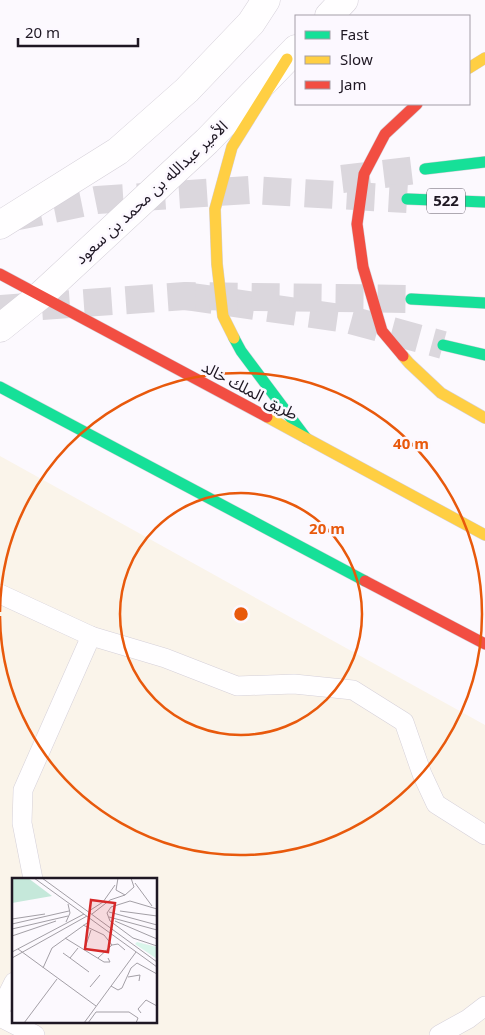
<svg xmlns="http://www.w3.org/2000/svg" width="485" height="1035" viewBox="0 0 485 1035" font-family="Georgia,'Noto Sans Arabic',serif">
  <style>
    .commercial { fill: #faf4ea; fill-rule: evenodd }
    .lines { fill: none; stroke-linecap: round; stroke-linejoin: round }
    .primary-tunnel { stroke: #dbd7dd; stroke-width: 28; stroke-dasharray: 28 14; stroke-linecap: butt }
    .highway-tunnel { stroke: #dbd7dd; stroke-width: 28; stroke-dasharray: 28 14; stroke-linecap: butt }
    .lane-casing { stroke: #d5d0d9; stroke-width: 20 }
    .street-casing { stroke: #d5d0d9; stroke-width: 29 }
    .fast-casing { stroke: #d5d0d9; stroke-width: 12 }
    .slow-casing { stroke: #d5d0d9; stroke-width: 12 }
    .jam-casing { stroke: #d5d0d9; stroke-width: 12 }
    .lane { stroke: #fffeff; stroke-width: 19 }
    .street { stroke: #fffeff; stroke-width: 28 }
    .fast { stroke: #16e098; stroke-width: 11 }
    .slow { stroke: #ffcf43; stroke-width: 11 }
    .jam { stroke: #f24e42; stroke-width: 11 }
    .ring { fill: none; stroke: #e8590c; stroke-width: 2.5 }
    .labels { text-anchor: middle; stroke-width: 5; stroke-linejoin: round; paint-order: stroke }
    .shield { fill: #fcf8ff; stroke: #615a65; stroke-width: 1 }
    .shield-label { font-size: 15px; font-weight: bold; fill: #1e1723 }
    .street-label { font-size: 16px; fill: #1e1723; stroke: #fcf8ff }
    .inset-road { fill: none; stroke: #a39fa6; stroke-width: 1 }
    .view { fill: #d62828; fill-opacity: 0.15; stroke: #d62828; stroke-width: 2.5 }
    .inset-edge { fill: none; stroke: #1e1723; stroke-width: 2.5 }
    .centre { fill: #e8590c; stroke: #fcf8ff; stroke-width: 2.5 }
    .ring-label { font-size: 15px; text-anchor: middle; font-weight: bold; fill: #e8590c; stroke: #fcf8ff; stroke-width: 5; stroke-linejoin: round; paint-order: stroke }
  </style>
  <rect width="100%" height="100%" fill="#fcf9fe"/>
  <path class="commercial" d="M0,456l485,269v310h-485zM14,879h142v142h-142z"/>
  <g class="lines">
    <path class="primary-tunnel" d="M185,296l162,23 96,26"/>
    <g class="highway-tunnel">
      <path d="M342,179l83,-10"/>
      <path d="M13,217l84,-17 152,-10 158,9"/>
      <path d="M0,309l185,-13 226,3"/>
    </g>
    <defs>
      <g id="lane">
        <path d="M0,594l91,42 74,22 72,28 57,-2 59,6 51,32 18,52 14,30 49,31"/>
        <path d="M33,879l-11,-56 1,-33 68,-154"/>
        <path d="M0,1010l14,-28"/>
        <path d="M0,1017l35,18"/>
        <path d="M439,1035l29,-16 17,-13"/>
      </g>
      <g id="street">
        <path d="M329,16l15,-16"/>
        <path d="M0,225l118,-74 69,-61 64,-67 15,-23"/>
        <path d="M0,328l41,-33 166,-154 89,-92"/>
      </g>
      <g id="fast">
        <path d="M425,169l60,-7"/>
        <path d="M407,199l78,3"/>
        <path d="M411,299l74,4"/>
        <path d="M234,338l7,13 65,87"/>
        <path d="M443,345l42,10"/>
        <path d="M0,387l365,194"/>
      </g>
      <g id="slow">
        <path d="M469,68l16,-10"/>
        <path d="M234,338l-11,-22 -6,-52 -2,-55 17,-62 55,-88"/>
        <path d="M403,356l6,7 32,30 44,25"/>
        <path d="M267,417l218,118"/>
      </g>
      <g id="jam">
        <path d="M0,274l267,143"/>
        <path d="M403,356l-21,-25 -19,-64 -6,-43 7,-50 21,-40 32,-30"/>
        <path d="M365,581l120,63"/>
      </g>
    </defs>
    <use href="#lane" class="lane-casing"/>
    <use href="#street" class="street-casing"/>
    <use href="#fast" class="fast-casing"/>
    <use href="#slow" class="slow-casing"/>
    <use href="#jam" class="jam-casing"/>
    <use href="#lane" class="lane"/>
    <use href="#street" class="street"/>
    <use href="#fast" class="fast"/>
    <use href="#slow" class="slow"/>
    <use href="#jam" class="jam"/>
  </g>
  <g class="ring">
    <circle cx="241" cy="614" r="121"/>
    <path d="M0 612A241 241 0 1 1 0 616"/>
  </g>
  <g class="labels">
    <rect class="shield" x="427" y="188.5" width="38" height="25" rx="4"/>
    <g class="shield-label">
      <text x="446" y="206">522</text>
    </g>
    <g class="street-label">
      <text transform="translate(151 192) rotate(-43)" y="6">الأمير عبدالله بن محمد بن سعود</text>
      <text transform="translate(250 390) rotate(28)" y="6">طريق الملك خالد</text>
    </g>
  </g>
  <g transform="translate(12 878)">
    <rect width="145" height="145" fill="#fcf9fe"/>
    <path d="M125,64l20,5v12l-22,-15z" fill="#daf6eb"/>
    <path d="M0,0h16l24,18 -40,7z" fill="#c5e8da"/>
    <path class="inset-road" d="M22,0l123,89M30,0l115,84M106,0l-2,12 9,5 9,-8 -3,-9M123,5l17,23M145,31l-27,-8 -19,6 -4,6 3,8 23,17 24,8M77,33l14,-9 12,-17M108,33l37,5M97,34l48,13M80,36l18,-14 15,-5M97,39l48,13M0,41l33,-5M103,43l42,18M54,44l4,-9 -2,-9M0,46l57,-13M71,47l21,10 8,10 6,-1 7,6M0,51l56,-13M0,58l44,-15M53,60l39,24h6l-2,-4M73,70l6,-18M6,71l78,57M0,74l72,-38M51,75l7,5 8,-10M0,80l75,-42M58,80l19,14M86,80l14,-13M31,90l9,-20 35,-25M116,99l12,-2 -1,6M99,108l7,4 4,-2 9,-20 6,-5 20,11M78,109l10,-12M129,135l-3,-4 8,-9 11,6M12,145l33,-44M72,145l52,-71M76,145l8,-11h33l9,6 -2,5"/>
    <path class="view" d="M79,22l24,3 -7,49 -23,-3z"/>
    <rect width="145" height="145" class="inset-edge"/>
  </g>
  <circle cx="241" cy="614" r="8" class="centre"/>
  <g class="ring-label">
    <text x="411" y="449">40 m</text>
    <text x="327" y="534">20 m</text>
  </g>
  <rect x="295" y="15" width="175" height="90" fill="#fcf8ff" stroke="#a39ea7"/>
  <rect x="305" y="31" width="25" height="8" fill="#16e098" stroke="#a39ea7"/>
  <text x="340" y="40" font-size="15" fill="#1e1723">Fast</text>
  <rect x="305" y="56" width="25" height="8" fill="#ffcf43" stroke="#a39ea7"/>
  <text x="340" y="65" font-size="15" fill="#1e1723">Slow</text>
  <rect x="305" y="81" width="25" height="8" fill="#f24e42" stroke="#a39ea7"/>
  <text x="340" y="90" font-size="15" fill="#1e1723">Jam</text>
  <path d="M18 38v8h120v-8" fill="none" stroke="#1e1723" stroke-width="2.5"/>
  <text x="25" y="38" font-size="15" fill="#1e1723" stroke="#fcf8ff" stroke-width="4" paint-order="stroke">20 m</text>
</svg>
